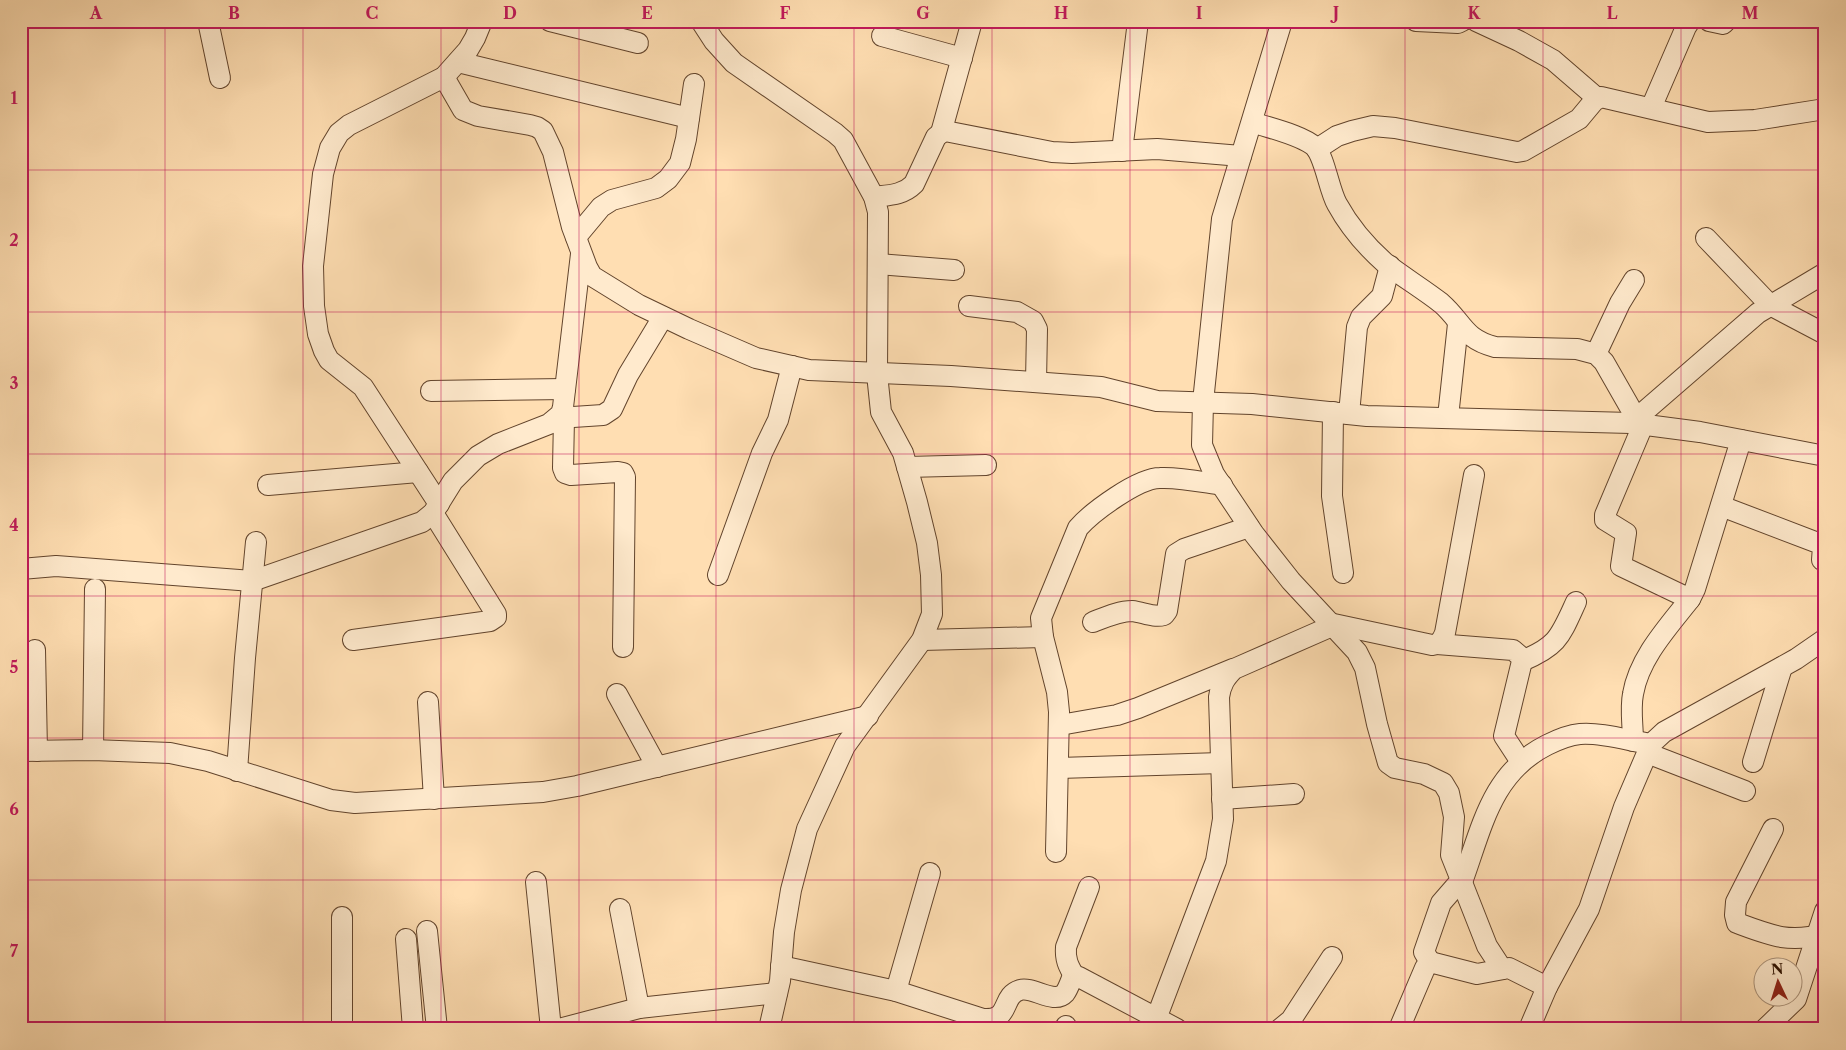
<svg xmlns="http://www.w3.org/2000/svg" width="1846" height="1050" viewBox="0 0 1846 1050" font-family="'Libre Caslon Text',serif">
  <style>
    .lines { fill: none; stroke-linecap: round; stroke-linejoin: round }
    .minor-casing { stroke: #62442c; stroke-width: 22 }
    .minor { stroke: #ffeacd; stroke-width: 20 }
    .grid { fill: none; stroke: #c2185b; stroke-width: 1; stroke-opacity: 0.55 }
    .neatline { fill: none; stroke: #c2185b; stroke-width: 2 }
    .grid-label { font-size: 16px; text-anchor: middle; font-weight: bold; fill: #c2185b }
  </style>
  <rect width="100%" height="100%" fill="#ffdeb2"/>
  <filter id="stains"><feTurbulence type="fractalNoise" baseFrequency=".004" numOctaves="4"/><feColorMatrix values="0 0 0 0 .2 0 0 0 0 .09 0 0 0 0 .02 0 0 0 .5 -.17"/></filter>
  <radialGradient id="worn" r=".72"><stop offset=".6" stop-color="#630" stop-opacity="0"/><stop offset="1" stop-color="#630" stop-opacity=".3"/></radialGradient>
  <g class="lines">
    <defs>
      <g id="minor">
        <path d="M208,21l12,57"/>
        <path d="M550,21l88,22"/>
        <path d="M701,21l13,20 20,22 101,70 8,7 31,57 4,15 -1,162 4,38 22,41 14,49 10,41 4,32 1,39 -10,26 -77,106 -38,83 -16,61 -7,42 -4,49 -11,48"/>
        <path d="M1282,21l-60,198 -19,183 -1,43 12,29 40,60 37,47 66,71 8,16 12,56 11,39 7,5 29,6 19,9 6,10 5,24 -3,38 10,25 -20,23 -17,49 6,10"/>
        <path d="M1416,21l42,2 4,-2"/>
        <path d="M1476,21l43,20 34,19 44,38"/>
        <path d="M1709,21l14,3 3,-3"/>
        <path d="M882,36l80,22"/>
        <path d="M458,62l231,56"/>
        <path d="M444,77l19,33 15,6 52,9 7,2 6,4 10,21 19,75 15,40 5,9 47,29 50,24 67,29 53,12 142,6 150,11 56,14 95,3 115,12 264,7 69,9 125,24"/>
        <path d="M1651,108l35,-81 4,-6"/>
        <path d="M1252,122c17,6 50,13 63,25 10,11 14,43 22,57 12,22 30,43 48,59 18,14 38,26 56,40 22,19 22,36 54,44l82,2 19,5 8,8 32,56"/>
        <path d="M941,133l31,-112"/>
        <path d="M1317,149l20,-13 15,-5 21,-5 22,2 122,24 6,-1 56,-32 15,-18 7,-4 107,25 47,-2 70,-11"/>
        <path d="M1122,151l16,-130"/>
        <path d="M874,197c16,-2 29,-2 40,-13l22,-47 5,-4 4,-2 107,21 20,1 85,-4 84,7"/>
        <path d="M576,237l25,-30 11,-7 44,-12 12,-9 12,-16 6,-24 8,-55"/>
        <path d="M1706,238l64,67 55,29"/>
        <path d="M878,264l76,6"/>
        <path d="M969,306l48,6 16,9 4,8 -1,53"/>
        <path d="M1596,354l24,-51 14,-23"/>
        <path d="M431,391l134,-2"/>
        <path d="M1333,412l-1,84 11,77"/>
        <path d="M1349,414l8,-87 4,-10 21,-21 8,-30"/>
        <path d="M1448,417l10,-93"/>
        <path d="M558,418l45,-3 9,-6 16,-34 35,-58"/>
        <path d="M564,418l-1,50 2,5 6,2 47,-3 5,1 2,4 -2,170"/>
        <path d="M1631,423l127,-110 67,-40"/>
        <path d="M1643,425l-38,90v5l21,13 -5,33 69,33 5,-10 46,-149"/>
        <path d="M907,467l79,-2"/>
        <path d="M268,485l150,-13"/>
        <path d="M439,504l-76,-117 -34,-27 -5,-9 -6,-17 -4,-28 -1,-40 10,-92 7,-26 9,-15 10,-8 95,-48 24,-27 7,-12 7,-17"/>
        <path d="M1721,506l97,37 5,3 -1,14 3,1"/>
        <path d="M21,569l35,-3 196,15 170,-59 11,-9 20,-32 25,-25 20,-12 51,-20 12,-10 2,-7 18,-153"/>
        <path d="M718,575l44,-122 16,-33 14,-54"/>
        <path d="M1093,622c13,-5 26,-11 39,-11 11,1 21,7 32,4l3,-4 9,-57 8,-5 65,-22"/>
        <path d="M1329,623l103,22c8,-1 10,-5 13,-12l29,-158"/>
        <path d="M353,640l137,-19 6,-4v-3l-63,-101"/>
        <path d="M922,640l121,-3"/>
        <path d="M1437,644l76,6 7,6 2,5 -18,75 17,26"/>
        <path d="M35,650l2,101"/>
        <path d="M1522,661c36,-15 38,-24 54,-59"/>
        <path d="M617,694l40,73"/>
        <path d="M428,702l6,97"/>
        <path d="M1060,725l57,-10 21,-7 95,-39"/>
        <path d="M1633,741c0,-15 -3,-32 0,-47 6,-36 35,-67 57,-95"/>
        <path d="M93,750l2,-161"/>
        <path d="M21,751l72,-1 77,3 38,8 123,39 24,3 188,-11 34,-6 291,-70"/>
        <path d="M1647,753l98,38"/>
        <path d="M1753,762l29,-95"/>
        <path d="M1059,768l162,-5"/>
        <path d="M237,771l8,-113 11,-116"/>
        <path d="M1222,799l72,-5"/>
        <path d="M1773,829l-37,73 -1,13 2,8c35,13 51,20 88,11"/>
        <path d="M1056,852l3,-140 -2,-20 -14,-55 -2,-19 37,-90c14,-16 60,-50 82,-50 20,-1 42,4 62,7"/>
        <path d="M1461,880l26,66 15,23"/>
        <path d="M536,882l15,147"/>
        <path d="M1462,882c20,-54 29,-109 85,-137 10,-5 22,-10 33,-11 21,-2 50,7 71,10"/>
        <path d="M620,909l19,99"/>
        <path d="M427,931l10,98"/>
        <path d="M406,939l7,90"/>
        <path d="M781,966l115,25 87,28c29,2 17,-23 37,-29 13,-4 34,15 45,3 3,-4 5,-10 7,-15l7,-1 98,52"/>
        <path d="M1075,977c-7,-11 -10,-18 -9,-30l23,-60"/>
        <path d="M896,991l34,-118"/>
        <path d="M1156,1019l60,-158 7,-42 -4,-122c2,-13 6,-19 15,-28l98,-43"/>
        <path d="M342,1029v-112"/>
        <path d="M559,1029l80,-21 138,-15"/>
        <path d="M1065,1029l1,-3"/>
        <path d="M1280,1029l11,-9 41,-63"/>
        <path d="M1399,1029l26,-61 5,-6 47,12 32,-6 38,19 42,-78 35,-102 27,-63 13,-12 132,-73 29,-20"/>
        <path d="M1529,1029l18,-42"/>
        <path d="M1765,1029l31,-30 29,-88"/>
      </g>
    </defs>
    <use href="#minor" class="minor-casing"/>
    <use href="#minor" class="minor"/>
  </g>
  <path class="grid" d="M165,21v1008M303,21v1008M441,21v1008M579,21v1008M716,21v1008M854,21v1008M992,21v1008M1130,21v1008M1267,21v1008M1405,21v1008M1543,21v1008M1681,21v1008M21,170h1804M21,312h1804M21,454h1804M21,596h1804M21,738h1804M21,880h1804"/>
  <rect width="1846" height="1050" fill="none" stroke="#ffdeb2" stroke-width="55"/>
  <g transform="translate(1778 982) rotate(356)"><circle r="24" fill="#ffeacd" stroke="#ab937b"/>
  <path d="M0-4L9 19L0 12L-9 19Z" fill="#8f2418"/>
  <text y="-8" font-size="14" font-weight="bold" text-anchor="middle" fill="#2d1100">N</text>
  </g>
  <rect x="28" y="28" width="1790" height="994" class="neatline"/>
  <g class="grid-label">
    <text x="96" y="19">A</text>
    <text x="234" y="19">B</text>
    <text x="372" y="19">C</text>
    <text x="510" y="19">D</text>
    <text x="647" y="19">E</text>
    <text x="785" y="19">F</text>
    <text x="923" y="19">G</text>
    <text x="1061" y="19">H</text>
    <text x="1199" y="19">I</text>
    <text x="1336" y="19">J</text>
    <text x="1474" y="19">K</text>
    <text x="1612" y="19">L</text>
    <text x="1750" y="19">M</text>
    <text x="14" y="104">1</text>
    <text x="14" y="246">2</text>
    <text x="14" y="389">3</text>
    <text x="14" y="531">4</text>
    <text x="14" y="673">5</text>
    <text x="14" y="815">6</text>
    <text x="14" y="957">7</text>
  </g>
  <rect width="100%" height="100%" filter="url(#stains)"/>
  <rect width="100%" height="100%" fill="url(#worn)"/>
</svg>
